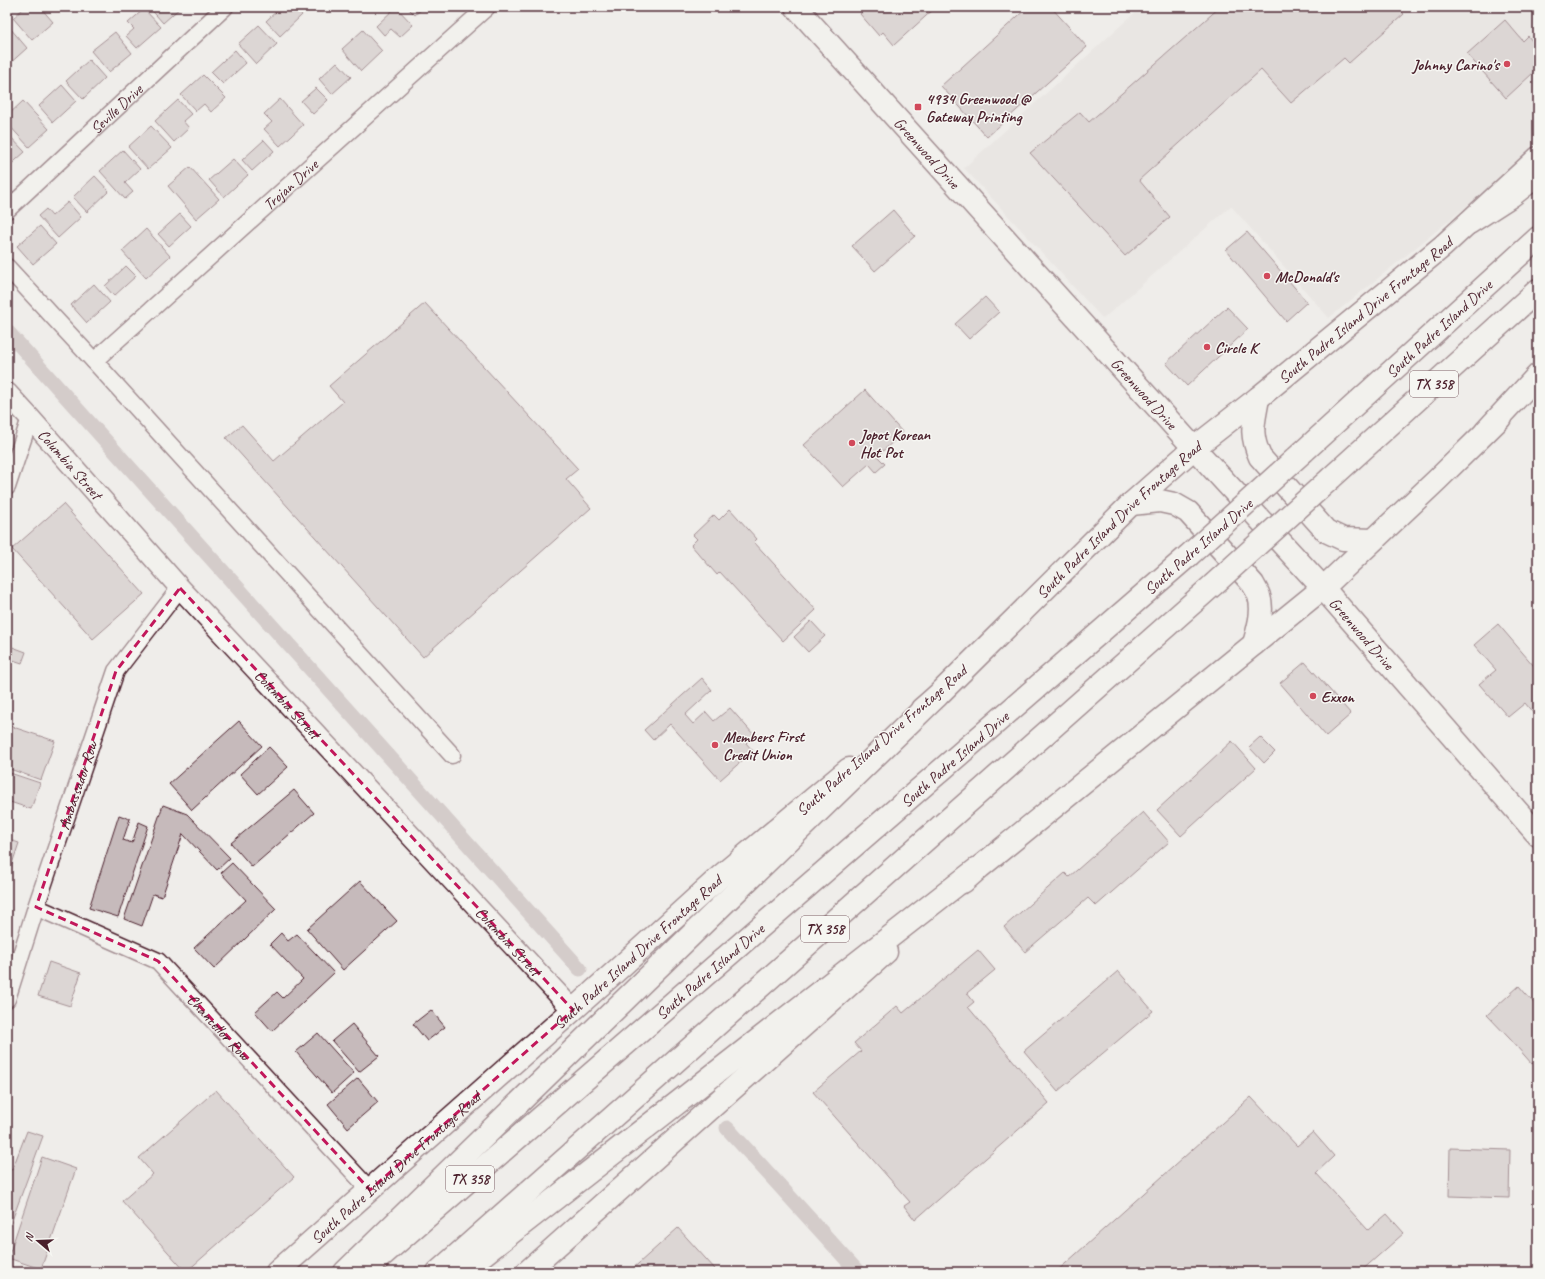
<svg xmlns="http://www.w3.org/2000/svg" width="1545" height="1279" viewBox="0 0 1545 1279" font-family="Caveat,sans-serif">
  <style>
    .built { fill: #e3dedc }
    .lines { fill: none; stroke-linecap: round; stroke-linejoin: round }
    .canal { stroke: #b4a4a5; stroke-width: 15 }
    .building { fill: #c6babb; stroke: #4a1f2b }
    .minor-casing { stroke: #4a1f2b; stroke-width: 19 }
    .tertiary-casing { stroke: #4a1f2b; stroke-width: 23 }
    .secondary-casing { stroke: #4a1f2b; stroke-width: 25 }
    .motorway-casing { stroke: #4a1f2b; stroke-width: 25 }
    .minor { stroke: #f6f6f2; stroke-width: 16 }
    .tertiary { stroke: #f6f6f2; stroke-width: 20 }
    .secondary { stroke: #f6f6f2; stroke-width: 22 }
    .motorway { stroke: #f6f6f2; stroke-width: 22 }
    .motorway-bridge-casing { stroke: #4a1f2b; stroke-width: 25; stroke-linecap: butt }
    .motorway-bridge { stroke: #f6f6f2; stroke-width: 22 }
    .marked { fill: none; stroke: #c2185b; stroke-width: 3; stroke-dasharray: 8 5; stroke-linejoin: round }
    .poi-dot { fill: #d1495b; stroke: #f6f6f2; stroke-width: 1.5 }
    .labels { text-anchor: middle; stroke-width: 3; stroke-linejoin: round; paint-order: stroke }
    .shield { fill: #f6f6f2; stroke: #7e6067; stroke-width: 1 }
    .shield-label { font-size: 15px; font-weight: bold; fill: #4a1f2b }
    .poi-label { font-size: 16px; font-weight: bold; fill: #4a1f2b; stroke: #f6f6f2; text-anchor: start }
    .street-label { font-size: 16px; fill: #4a1f2b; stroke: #f6f6f2 }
  </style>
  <rect width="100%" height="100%" fill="#efedea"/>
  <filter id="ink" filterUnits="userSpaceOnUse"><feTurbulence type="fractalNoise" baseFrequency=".025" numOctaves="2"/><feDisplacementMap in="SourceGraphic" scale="8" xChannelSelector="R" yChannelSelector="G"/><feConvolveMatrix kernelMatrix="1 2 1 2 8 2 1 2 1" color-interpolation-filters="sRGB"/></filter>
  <g filter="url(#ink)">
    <path class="built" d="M1141,7h397v136l-50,46 -159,129 -98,-112 -128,113 -139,-151z"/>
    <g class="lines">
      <g class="canal">
        <path d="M7,331l573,638"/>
        <path d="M727,1128l131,144"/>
      </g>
    </g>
    <g class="building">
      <path d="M25,7h15l13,15 -21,18 -19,-22z"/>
      <path d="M149,7h32l-18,16z"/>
      <path d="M281,7h14l7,8 -22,21 -14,-15z"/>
      <path d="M396,7l17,18 -13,12 -9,-8 -7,6 -8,-9z"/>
      <path d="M407,7h17l-9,8z"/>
      <path d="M868,7h68l-42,38 -11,-13 -4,4 -19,-22z"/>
      <path d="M1028,7h23l36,40 -100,90 -46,-51z"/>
      <path d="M1220,7h183l-3,3 4,4 -55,49 -5,-5 -53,45 -30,-33 -122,110 31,37 -45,39 -95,-103 50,-41 9,10z"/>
      <path d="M144,9l17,18 -24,21 -11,-12 8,-7 -6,-6z"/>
      <path d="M1505,20l18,21 5,-5 10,12v31l-5,-6 -27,25 -39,-44z"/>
      <path d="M259,25l18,19 -21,20 -18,-20z"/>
      <path d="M10,28l17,20 -20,18v-36z"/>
      <path d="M363,30l19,21 -21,20 -19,-22z"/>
      <path d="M115,32l17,21 -23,19 -18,-21z"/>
      <path d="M235,50l11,13 -23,21 -12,-12z"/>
      <path d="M89,60l16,18 -22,21 -17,-18z"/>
      <path d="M337,62l14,15 -19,17 -13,-15z"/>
      <path d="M203,75l23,23 -15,14 -7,-8 -8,7 -15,-16z"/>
      <path d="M62,85l14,16 -23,21 -14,-16z"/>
      <path d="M316,88l12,12 -15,14 -12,-13z"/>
      <path d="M280,99l23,26 -23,21 -16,-17 8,-7 -8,-8z"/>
      <path d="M178,100l13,14 -8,7 6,7 -15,14 -19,-21z"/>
      <path d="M23,101l26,28 -20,18 -22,-24v-7z"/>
      <path d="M151,126l21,22 -24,21 -20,-22z"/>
      <path d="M7,133l18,19 -18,16z"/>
      <path d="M264,140l10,11 -22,20 -10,-11z"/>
      <path d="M123,150l17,19 -15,14 8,9 -8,7 -25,-28z"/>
      <path d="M233,159l15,16 -24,22 -15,-17z"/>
      <path d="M190,167l29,32 -23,20 -28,-33z"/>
      <path d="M95,176l14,15 -22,21 -14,-15z"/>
      <path d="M68,202l13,15 -23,21 -20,-22 8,-7 6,7z"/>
      <path d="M893,210l22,26 -40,35 -23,-25z"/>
      <path d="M180,214l11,12 -22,20 -11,-12z"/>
      <path d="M40,226l16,18 -23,20 -16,-18z"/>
      <path d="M146,229l24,27 -24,22 -24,-27z"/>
      <path d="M1247,232l60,70 -21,19 -60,-71z"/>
      <path d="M126,266l10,10 -22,20 -9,-10z"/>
      <path d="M94,284l16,18 -23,21 -16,-18z"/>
      <path d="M985,297l14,15 -30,27 -14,-15z"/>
      <path d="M425,303l153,166 -12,10 25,29 -168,149 -197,-219 16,-13 32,36 69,-59 -14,-16z"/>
      <path d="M1227,307l21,22 -61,57 -21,-23z"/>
      <path d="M865,390l38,43 -26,23 8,8 -9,8 -7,-8 -26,23 -39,-42z"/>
      <path d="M63,504l81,90 -51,45 -81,-90z"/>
      <path d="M730,509l27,30 -3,3 62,68 -33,31 -63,-69 -3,3 -26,-30 6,-6 -4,-4 21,-20 5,5z"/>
      <path d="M811,621l14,15 -17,16 -14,-15z"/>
      <path d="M1498,624l36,42 4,-4v57l-13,-16 -17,14 -29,-33 17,-14 -22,-25z"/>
      <path d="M7,645l19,7 -4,11 -15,-5z"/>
      <path d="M1305,662l46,52 -25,22 -46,-53z"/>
      <path d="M702,678l10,12 -27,25 8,9 13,-12 8,9 16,-13 24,27 -8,8 7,8 -33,29 -50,-56 -17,16 -9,-10z"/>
      <path d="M239,721l23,25 -70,64 -23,-26z"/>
      <path d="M7,725l48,16 -14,39 -34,-12z"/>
      <path d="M1260,737l15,15 -11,11 -15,-16z"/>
      <path d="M1232,741l24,27 -75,68 -24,-26z"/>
      <path d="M269,747l19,20 -30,27 -18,-20z"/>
      <path d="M7,772l33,11 -9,26 -24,-8z"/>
      <path d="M294,790l20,23 -62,54 -21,-24z"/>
      <path d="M163,805l24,9 43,44 -13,12 -34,-36 -21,63 -9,-3 -11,32 -18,-7z"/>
      <path d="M1143,812l26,30 -73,64 -8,-8 -63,54 -21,-25 61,-54 4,4z"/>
      <path d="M119,815l11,4 -7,21 9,3 7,-21 9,4 -30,91 -29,-9z"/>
      <path d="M7,839l12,4 -9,27 -3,-1z"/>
      <path d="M232,863l44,46 -62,60 -20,-21 52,-48 -25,-27z"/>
      <path d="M360,881l37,40 -54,49 -36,-41z"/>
      <path d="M281,933l7,8 9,-7 37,39 -62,58 -17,-19 22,-20 6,6 20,-19 -33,-35z"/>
      <path d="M978,950l17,20 -28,23 7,9 -6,5 81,96 -134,117 -11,-14 6,-4 -97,-110 48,-41 -7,-8 43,-37 6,7z"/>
      <path d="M49,962l32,11 -11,33 -32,-10z"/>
      <path d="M1118,971l35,40 -95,80 -34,-40z"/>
      <path d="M1519,986l19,22v51l-6,5 -22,-25 -23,-24z"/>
      <path d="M431,1010l14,17 -18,14 -14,-17z"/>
      <path d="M352,1024l27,32 -20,16 -27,-31z"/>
      <path d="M318,1033l36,40 -22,20 -36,-41z"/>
      <path d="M358,1078l20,24 -30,26 -20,-24z"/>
      <path d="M216,1090l78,87 -108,95 -64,-71 31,-27 -14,-16z"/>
      <path d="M1251,1097l46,49 16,-14 21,24 -18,17 52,57 19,-16 17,19 -44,39h-135l-5,-6 -7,6h-157z"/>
      <path d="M27,1131l16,5 -36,98v-66l5,2z"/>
      <path d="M1450,1148l60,2 -1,48 -60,-2z"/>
      <path d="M42,1157l34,12 -35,100 -33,-11z"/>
      <path d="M678,1228l37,41 -3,3h-83z"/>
    </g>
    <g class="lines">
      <defs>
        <g id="minor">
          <path id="s1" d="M7,210l218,-203"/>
          <path d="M7,267l87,94 358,394"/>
          <path id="s2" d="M94,361l393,-354"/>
          <path d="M7,487l23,-69"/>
          <path id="s3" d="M36,907l122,54 212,229"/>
          <path id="s4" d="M7,999l29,-92 80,-236 64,-83"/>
        </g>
        <g id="tertiary">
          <path id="s5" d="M7,393l23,25 150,170 393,422"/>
        </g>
        <g id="secondary">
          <path id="s6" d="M796,7l398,441 129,140 215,247"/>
          <path d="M1258,398c-4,25 -9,34 2,59l66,74 17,8 30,1"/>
          <path d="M1131,504l29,-3 14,3 14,8 65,72c2,4 5,8 6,12 5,15 -1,33 -5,48"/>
          <path id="s7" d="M922,709l15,-13 194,-192 63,-56 64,-50 185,-152 95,-88"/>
          <path d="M963,882l17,-15 343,-279 115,-109 62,-61"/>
          <path id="s8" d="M277,1272l296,-262 149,-135 127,-106"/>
          <path d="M527,1272l359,-320"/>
        </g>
        <g id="motorway">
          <path d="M1469,223l42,-27 27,-21"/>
          <path d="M1486,431l52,-56"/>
          <path id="s9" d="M1304,451l234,-213"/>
          <path d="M1331,478l207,-188"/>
          <path d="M345,1272l592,-576"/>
          <path id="s10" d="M363,1272l825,-716"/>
          <path d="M438,1272l775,-687"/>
          <path d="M461,1272l516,-403"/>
        </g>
      </defs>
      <use href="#minor" class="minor-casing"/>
      <use href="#tertiary" class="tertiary-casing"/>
      <use href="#secondary" class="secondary-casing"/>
      <use href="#motorway" class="motorway-casing"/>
      <use href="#minor" class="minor"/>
      <use href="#tertiary" class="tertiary"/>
      <use href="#secondary" class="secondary"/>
      <use href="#motorway" class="motorway"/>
      <defs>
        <g id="motorway-bridge">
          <path d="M1188,556l116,-105"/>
          <path d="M1213,585l118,-107"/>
        </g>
      </defs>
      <use href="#motorway-bridge" class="motorway-bridge-casing"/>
      <use href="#motorway-bridge" class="motorway-bridge"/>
    </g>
  </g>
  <path d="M0 0H1545V1279H0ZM180,588l393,422 -203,180 -212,-229 -122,-54 80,-236z" fill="#efedea" fill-opacity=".55" fill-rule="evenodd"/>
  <path class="marked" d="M180,588l393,422 -203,180 -212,-229 -122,-54 80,-236z"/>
  <g class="poi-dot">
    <circle cx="1507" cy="64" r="4"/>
    <rect x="914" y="103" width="8" height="8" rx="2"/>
    <circle cx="1267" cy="276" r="4"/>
    <circle cx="1207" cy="347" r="4"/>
    <circle cx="852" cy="443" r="4"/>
    <circle cx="1313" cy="696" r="4"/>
    <circle cx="715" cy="745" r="4"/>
  </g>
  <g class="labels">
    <g class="shield">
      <rect x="1410" y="371" width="48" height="26" rx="3"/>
      <rect x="801" y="916" width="48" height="26" rx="3"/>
      <rect x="446" y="1166" width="48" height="26" rx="3"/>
    </g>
    <g class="shield-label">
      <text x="1434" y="389">TX 358</text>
      <text x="825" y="934">TX 358</text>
      <text x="470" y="1184">TX 358</text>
    </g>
    <g class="poi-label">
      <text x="1499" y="70" text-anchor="end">Johnny Carino's</text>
      <text x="926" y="104">4934 Greenwood @<tspan x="926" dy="18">Gateway Printing</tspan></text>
      <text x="1275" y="282">McDonald's</text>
      <text x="1215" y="353">Circle K</text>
      <text x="860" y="440">Jopot Korean<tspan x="860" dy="18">Hot Pot</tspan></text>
      <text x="1321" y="702">Exxon</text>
      <text x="723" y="742">Members First<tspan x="723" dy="18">Credit Union</tspan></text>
    </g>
    <g class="street-label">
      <text dy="6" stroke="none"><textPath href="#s1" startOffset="149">Seville Drive</textPath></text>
      <text dy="6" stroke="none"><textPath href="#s6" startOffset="196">Greenwood Drive</textPath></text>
      <text dy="6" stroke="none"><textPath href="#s2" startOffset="264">Trojan Drive</textPath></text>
      <text dy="6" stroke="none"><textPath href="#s7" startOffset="597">South Padre Island Drive Frontage Road</textPath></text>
      <text dy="6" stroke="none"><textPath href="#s9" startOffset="182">South Padre Island Drive</textPath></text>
      <text dy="6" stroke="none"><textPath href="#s6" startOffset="520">Greenwood Drive</textPath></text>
      <text dy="6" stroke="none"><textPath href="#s5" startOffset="95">Columbia Street</textPath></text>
      <text dy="6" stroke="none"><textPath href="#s7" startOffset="273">South Padre Island Drive Frontage Road</textPath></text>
      <text transform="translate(1198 546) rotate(-41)" y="6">South Padre Island Drive</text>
      <text dy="6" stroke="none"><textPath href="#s6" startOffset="844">Greenwood Drive</textPath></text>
      <text dy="6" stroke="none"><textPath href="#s5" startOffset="419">Columbia Street</textPath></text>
      <text transform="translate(881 740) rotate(-41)" y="6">South Padre Island Drive Frontage Road</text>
      <text dy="6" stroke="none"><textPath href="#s10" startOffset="783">South Padre Island Drive</textPath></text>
      <text dy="6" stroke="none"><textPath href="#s4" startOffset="225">Ambassador Row</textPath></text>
      <text dy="6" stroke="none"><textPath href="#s5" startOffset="743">Columbia Street</textPath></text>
      <text dy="6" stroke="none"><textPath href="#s8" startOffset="482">South Padre Island Drive Frontage Road</textPath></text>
      <text dy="6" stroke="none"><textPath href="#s10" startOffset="459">South Padre Island Drive</textPath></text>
      <text dy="6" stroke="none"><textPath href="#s3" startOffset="223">Chancellor Row</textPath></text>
      <text dy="6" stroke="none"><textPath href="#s8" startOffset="158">South Padre Island Drive Frontage Road</textPath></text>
    </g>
  </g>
  <rect width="1545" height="1279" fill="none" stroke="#f6f6f2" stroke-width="24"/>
  <rect x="12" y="12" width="1521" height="1255" fill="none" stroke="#4a1f2b" stroke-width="1.5" filter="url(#ink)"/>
  <g transform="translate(38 1241) rotate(289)" stroke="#f6f6f2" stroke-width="3" paint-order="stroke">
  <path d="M0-3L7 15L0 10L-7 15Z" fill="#4a1f2b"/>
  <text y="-6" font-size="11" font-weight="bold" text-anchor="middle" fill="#4a1f2b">N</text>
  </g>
</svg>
